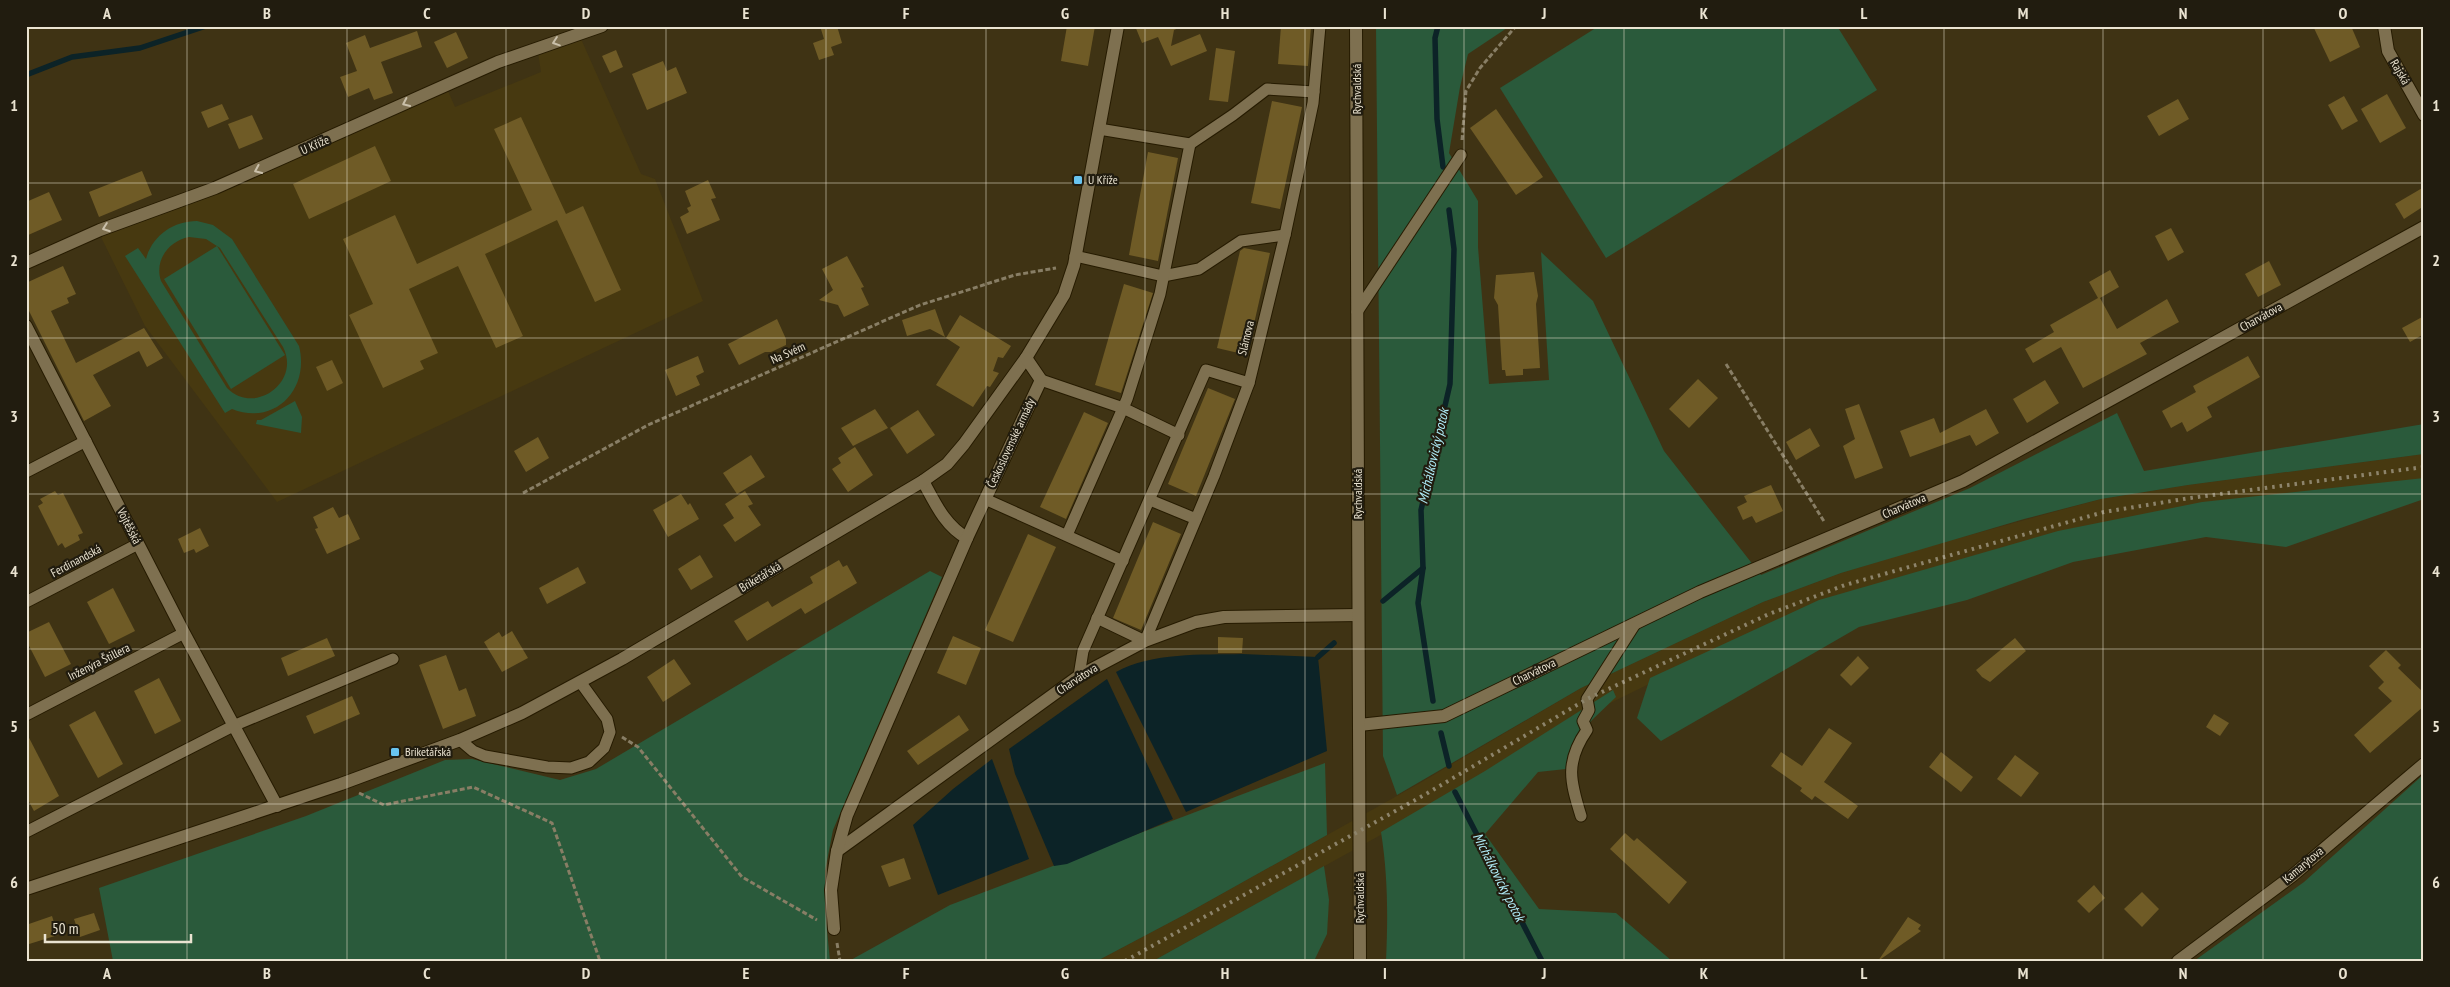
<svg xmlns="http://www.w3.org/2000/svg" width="2450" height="987" viewBox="0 0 2450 987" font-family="'PT Sans Narrow',sans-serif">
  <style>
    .built { fill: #473910 }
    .green { fill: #2a5a3b; fill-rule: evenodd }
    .water { fill: #0c2327 }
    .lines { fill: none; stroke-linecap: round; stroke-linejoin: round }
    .stream { stroke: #0c2327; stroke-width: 5.5 }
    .building { fill: #6f5b26 }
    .lane-casing { stroke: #261b00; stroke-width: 13 }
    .street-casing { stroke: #261b00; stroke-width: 14 }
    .secondary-casing { stroke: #261b00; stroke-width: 14 }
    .path { stroke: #887e65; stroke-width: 3; stroke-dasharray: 5 2.5; stroke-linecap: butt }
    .lane { stroke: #7e7050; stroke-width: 11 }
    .street { stroke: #7e7050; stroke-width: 12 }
    .secondary { stroke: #7e7050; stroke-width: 12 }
    .rail { stroke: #8d846b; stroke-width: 4; stroke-dasharray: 2.5 5; stroke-linecap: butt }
    .oneway { stroke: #cac0aa }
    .grid { fill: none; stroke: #eae3d1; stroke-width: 1; stroke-opacity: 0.55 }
    .poi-dot { fill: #68c4f0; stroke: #211c0f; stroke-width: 2 }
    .labels { text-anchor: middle; stroke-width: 4.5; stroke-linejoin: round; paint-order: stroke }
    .street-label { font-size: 12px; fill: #eae3d1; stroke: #211c0f }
    .poi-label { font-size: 12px; fill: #eae3d1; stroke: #211c0f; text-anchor: start }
    .water-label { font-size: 14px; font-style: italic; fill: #b0edf9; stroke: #211c0f }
    .neatline { fill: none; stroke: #eae3d1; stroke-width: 2 }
    .grid-label { font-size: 16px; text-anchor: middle; font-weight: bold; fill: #eae3d1 }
  </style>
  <rect width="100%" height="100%" fill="#3f3314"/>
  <g class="built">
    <path d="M581,39l60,135 14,5 48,122 -426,201 -132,-176 -44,-89 116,-44 231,-102 7,16 86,-35 -3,-19z"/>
    <path d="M2424,454v27l-232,30 -496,150 -102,50 -161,95 -280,155h-56l87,-46 236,-132 161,-95 182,-86 78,-29 85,-26 175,-48 87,-14z"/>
  </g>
  <g class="green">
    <path d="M1376,26h134l-42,28 -8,33 -11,66 29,48v46l11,137 60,-4 -8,-128 52,49 71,150 97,124 209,-87 147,-75 27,58 280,-47v30l-236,31 -87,14 -77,20 -183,54 -78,29 -182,86 -184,107 -14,-39z"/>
    <path d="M1599,26h238l40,64 -271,168 -106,-170z"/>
    <path d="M197,221l16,4 19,14 67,107c11,43 -24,80 -67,63l-7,4 -100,-157 13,-8 8,11c6,-23 27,-38 51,-38zM189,237l17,2 14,9 63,99c18,35 -28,69 -56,41l-66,-107c-7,-21 8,-40 28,-44z"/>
    <path d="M217,246l68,109 -54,34 -67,-110z"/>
    <path d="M295,401l7,16 -1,16 -45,-9 1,-4h4z"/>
    <path d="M2424,478v21l-138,48 -80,-10 -133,25 -106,38 -108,27 -198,114 -24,-23 13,-40 169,-78 239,-69 144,-29z"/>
    <path d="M930,571l12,6 -109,253 -8,41v39l5,51h-717l-14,-73 207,-72 139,-56 27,-1 88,21 36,-11z"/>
    <path d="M1613,690l3,7 -24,23 -19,24 -7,25 -28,3 -53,62 54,75 77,4 56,48h-286c2,-44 2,-85 -5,-129l104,-61z"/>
    <path d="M1325,763l2,72 -143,80 -87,46h-248l101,-56z"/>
    <path d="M2424,774v187h-230l110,-79z"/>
    <path d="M1324,866l5,34 -2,34 -13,27h-161z"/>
  </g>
  <g class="water">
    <path d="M1242,654l76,3 9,94 -141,61 -70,-140c36,-20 86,-17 126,-18z"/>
    <path d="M1107,679l66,140 -106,45 -13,2 -39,-92 -6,-25z"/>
    <path d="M992,759l37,100 -91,36 -25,-70 40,-36z"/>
  </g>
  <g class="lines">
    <g class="stream">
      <path d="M1438,26l-3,12 2,81 6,48"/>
      <path d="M26,75l46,-18 68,-9 66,-22"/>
      <path d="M1383,601l40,-33"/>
      <path d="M1318,657l16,-14"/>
      <path d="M1433,701l-15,-98 5,-35 -2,-58 29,-126 4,-135 -5,-39"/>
      <path d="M1441,733l8,33"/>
      <path d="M1455,792l87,169"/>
    </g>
  </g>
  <g class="building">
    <path d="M820,26h17l5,17 -11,4 3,8 -15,5 -6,-17 11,-4z"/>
    <path d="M1067,26h28l-7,40 -27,-5z"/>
    <path d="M1135,26h48l-9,4 -3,16 29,-12 7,17 -36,15 -13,-29 -16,6z"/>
    <path d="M1281,26h30l-3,40 -30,-2z"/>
    <path d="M2313,26h38l9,21 -30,15z"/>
    <path d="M417,31l5,16 -41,15 12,31 -19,7 -5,-12 -21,9 -8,-20 17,-6 -11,-28 19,-8 5,13z"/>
    <path d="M456,32l12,26 -21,10 -13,-26z"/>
    <path d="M1216,48l19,3 -7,51 -19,-2z"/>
    <path d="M616,50l7,17 -13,6 -8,-17z"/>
    <path d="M663,61l4,10 9,-4 11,26 -40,17 -15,-36z"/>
    <path d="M2387,94l19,34 -26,15 -19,-34z"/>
    <path d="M2344,96l14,25 -16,9 -14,-25z"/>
    <path d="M2178,99l11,20 -30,17 -12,-20z"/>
    <path d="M1272,101l30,6 -22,102 -29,-6z"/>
    <path d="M222,104l7,15 -21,9 -7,-16z"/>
    <path d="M1496,109l47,68 -27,18 -46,-67z"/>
    <path d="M252,115l11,24 -24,10 -11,-25z"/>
    <path d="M521,117l45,97 17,-8 38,84 -26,12 -38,-82 -72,34 38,82 -27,12 -38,-82 -49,23 29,64 -18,8 4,8 -41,19 -34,-73 24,-11 -30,-65 52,-24 22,49 115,-54 -38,-81z"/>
    <path d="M375,146l16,35 -82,38 -16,-35z"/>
    <path d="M1148,152l30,6 -20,103 -29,-6z"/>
    <path d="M142,171l10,24 -53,22 -10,-25z"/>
    <path d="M708,180l8,18 -5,1 9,21 -33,14 -7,-17 9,-5 -2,-4 4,-2 -6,-15z"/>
    <path d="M2424,187v19l-20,13 -9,-15z"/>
    <path d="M49,192l13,28 -36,16v-34z"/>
    <path d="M2171,228l13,24 -16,9 -13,-25z"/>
    <path d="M1244,248l26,5 -23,102 -30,-7 23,-97z"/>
    <path d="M847,256l17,31 -3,1 8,17 -25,12 -6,-12 -19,-5 14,-10 -11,-21z"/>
    <path d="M2269,261l12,24 -23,12 -13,-23z"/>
    <path d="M63,266l13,28 -9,4 2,5 -18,8 25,52 68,-35 19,30 -16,9 -8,-16 -46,24 18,31 -27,15 -58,-116v-22z"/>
    <path d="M2110,270l9,17 -19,11 17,31 50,-30 12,23 -39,21 7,11 -64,34 -22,-41 -28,16 -8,-14 29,-17 -4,-7 48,-27 -9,-16z"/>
    <path d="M1534,272l4,24 -2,8 4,64 -17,1v6l-17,1 -1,-6h-3l-4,-65 -4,-7 2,-23z"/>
    <path d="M1124,284l29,9 -32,100 -26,-8z"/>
    <path d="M935,309l10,28 -15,-8 -23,7 -5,-16z"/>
    <path d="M960,315l51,31 -8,12 -5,-1 -5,14 6,2 -9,14 -3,-1 -14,21 -37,-22 24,-38 -14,-9z"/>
    <path d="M2424,316v18l-14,8 -8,-14z"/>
    <path d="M777,319l9,20v6l-15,7h-6l-26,13 -11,-21z"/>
    <path d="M698,356l6,16 -8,4 4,9 -24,11 -11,-26z"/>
    <path d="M2248,356l12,21 -53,30 5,10 -25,15 -5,-10 -11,6 -9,-17 34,-19 -3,-6z"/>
    <path d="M332,360l11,23 -16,8 -11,-24z"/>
    <path d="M1698,379l20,19 -29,30 -20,-19z"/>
    <path d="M2045,380l14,23 -32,20 -14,-24z"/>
    <path d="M1208,388l27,11 -39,97 -28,-12z"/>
    <path d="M1859,404l24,64 -28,11 -12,-33 12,-7 -10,-30z"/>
    <path d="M875,409l13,19 -35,18 -12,-18z"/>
    <path d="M1986,409l13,24 -23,13 -6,-11 -60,22 -10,-26 34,-13 6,15z"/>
    <path d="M918,410l17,25 -28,19 -17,-26z"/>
    <path d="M1084,412l24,11 -42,96 -26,-12z"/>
    <path d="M1810,428l10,18 -24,14 -10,-18z"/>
    <path d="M538,437l11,21 -23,14 -12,-21z"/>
    <path d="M855,447l18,28 -25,17 -16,-23 9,-6 -3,-5z"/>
    <path d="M751,455l14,22 -28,17 -14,-21z"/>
    <path d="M1771,485l12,26 -27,12 -4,-7 -9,4 -6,-13 10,-5 -3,-6z"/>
    <path d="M55,491l3,4 5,-2 20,40 -5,2 2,5 -15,8 -3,-5 -4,3 -20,-40 5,-3 -3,-4z"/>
    <path d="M745,491l8,13 -5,2 13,19 -26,17 -12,-17 11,-7 -9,-14z"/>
    <path d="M681,494l7,11 2,-2 9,16 -31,18 -15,-27z"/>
    <path d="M333,507l6,11 9,-4 12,25 -33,15 -12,-25 3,-1 -5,-11z"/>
    <path d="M1153,522l28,12 -40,96 -28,-12z"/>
    <path d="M200,528l9,18 -13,7 -2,-4 -10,4 -6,-14z"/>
    <path d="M1028,534l28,13 -43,95 -28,-12z"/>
    <path d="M700,555l13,22 -22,13 -13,-21z"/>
    <path d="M839,560l4,7 4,-2 10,18 -52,31 -4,-6 -54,33 -13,-20 34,-20 4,6 41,-24 -3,-6z"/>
    <path d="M578,567l8,16 -39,21 -8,-16z"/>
    <path d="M113,588l22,43 -26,13 -22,-42z"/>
    <path d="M49,622l22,42 -26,13 -19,-37v-7z"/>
    <path d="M512,631l16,27 -26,14 -18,-30 15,-10 3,5z"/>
    <path d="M953,636l28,12 -15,37 -29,-12z"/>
    <path d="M1218,637l25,1 -1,15h-24z"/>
    <path d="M327,638l8,18 -47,20 -7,-18z"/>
    <path d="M2015,638l11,13 -36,31 -8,-5 -6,-7z"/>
    <path d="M2386,650l15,15 -3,3 26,25v13l-54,47 -16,-18 38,-34 -14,-13 6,-6 -15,-16z"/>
    <path d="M446,655l13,36 7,-3 10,28 -33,13 -24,-64z"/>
    <path d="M1858,656l11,12 -18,18 -11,-11z"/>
    <path d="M674,659l17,25 -28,18 -16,-25z"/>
    <path d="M159,678l22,43 -26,13 -21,-43z"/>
    <path d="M352,696l8,18 -46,20 -8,-18z"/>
    <path d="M95,711l28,53 -25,14 -29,-53z"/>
    <path d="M2214,714l15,9 -9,13 -14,-9z"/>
    <path d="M959,715l10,15 -51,35 -11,-14z"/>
    <path d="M1829,728l23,15 -28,39 34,24 -10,13 -33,-23 -3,4 -12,-9 2,-3 -31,-22 10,-14 21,14z"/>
    <path d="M26,732l33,64 -25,15 -8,-15z"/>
    <path d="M1941,752l32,25 -12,15 -32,-25z"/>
    <path d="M2015,755l24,18 -18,24 -24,-18z"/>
    <path d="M1625,833l9,8 3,-3 50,44 -18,22 -59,-55z"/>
    <path d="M904,858l7,21 -22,8 -8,-21z"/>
    <path d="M2094,885l11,13 -16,15 -12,-12z"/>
    <path d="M2142,892l17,17 -17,18 -18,-18z"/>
    <path d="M94,913l6,17 -20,7 -6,-18z"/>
    <path d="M52,916l6,19 -32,10v-20z"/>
    <path d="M1908,917l13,8 -3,4 3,2 -43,30z"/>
  </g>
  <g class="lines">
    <defs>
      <g id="lane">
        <path d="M1190,144l43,-29 34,-26 47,3"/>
        <path d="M1075,256l88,20 36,-7 42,-28 44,-6"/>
        <path d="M1357,312l104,-157"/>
        <path d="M1041,380l82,28 56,27"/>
        <path d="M26,472l60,-31"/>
        <path d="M985,499l138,62"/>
        <path d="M1150,500l46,19"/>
        <path d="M1067,535l60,-136 33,-105 30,-150 -91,-15"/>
        <path d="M26,602l112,-58"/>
        <path d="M1097,618l48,23 69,-165 35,-93 36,-148 28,-132 7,-77"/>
        <path d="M1079,676l4,-25 123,-281 43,13"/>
        <path d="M26,715l158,-82"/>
        <path d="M460,740l13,11 12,5 62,11 24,1 18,-6 15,-14 6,-16 -3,-13 -26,-36"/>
        <path d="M1581,816c-11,-35 -16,-54 6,-86l-4,-9 6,-11 -2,-11 48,-75"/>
        <path d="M26,832l207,-106 160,-67"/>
      </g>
      <g id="street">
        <path d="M2384,26l4,25 36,64"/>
        <path d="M26,263l74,-33 115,-42 283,-126 104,-36"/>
        <path d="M26,326l158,307 93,173"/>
        <path d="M923,481c12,22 22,45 44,57"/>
        <path d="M1359,725l85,-9 256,-124 263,-111 461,-254"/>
        <path d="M837,851l242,-175 66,-35 51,-19 28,-5 134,-2"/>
        <path d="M26,889l315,-105 119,-44 62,-27 100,-54 301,-178 24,-17 17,-20 62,-86 38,-63 10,-30 44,-239"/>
        <path d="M834,929l-3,-39 6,-39 10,-36 120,-277 74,-158 -15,-22"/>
        <path d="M2178,961l114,-85 132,-112"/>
      </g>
      <path id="secondary" d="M1356,26l4,935"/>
    </defs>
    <use href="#lane" class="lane-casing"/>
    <use href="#street" class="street-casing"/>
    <use href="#secondary" class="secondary-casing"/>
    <g class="path">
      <path d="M1462,140l4,-49 14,-23 36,-42"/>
      <path d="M1726,364l99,159"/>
      <path d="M523,493l125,-68 272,-120 95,-30 41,-7"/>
      <path d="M622,737l16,10 104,130 75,43"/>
      <path d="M359,793l25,12 89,-18 79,36 48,138"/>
      <path d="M837,943l3,18"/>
    </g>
    <use href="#lane" class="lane"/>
    <use href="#street" class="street"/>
    <use href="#secondary" class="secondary"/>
    <path class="rail" d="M1125,961l301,-167 161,-95 182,-85 76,-29 259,-73 86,-14 234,-31"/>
  </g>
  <defs><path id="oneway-chevron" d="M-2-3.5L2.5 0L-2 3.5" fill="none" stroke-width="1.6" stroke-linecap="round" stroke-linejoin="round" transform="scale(1.25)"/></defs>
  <g class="oneway">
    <use href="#oneway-chevron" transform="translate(556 42) rotate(161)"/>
    <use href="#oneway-chevron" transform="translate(406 103) rotate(155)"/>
    <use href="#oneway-chevron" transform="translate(258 170) rotate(156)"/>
    <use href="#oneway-chevron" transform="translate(106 228) rotate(160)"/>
  </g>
  <path class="grid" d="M187,26v935M347,26v935M506,26v935M666,26v935M826,26v935M986,26v935M1145,26v935M1305,26v935M1464,26v935M1624,26v935M1784,26v935M1944,26v935M2103,26v935M2263,26v935M26,183h2398M26,338h2398M26,494h2398M26,649h2398M26,804h2398"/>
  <g class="poi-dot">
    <rect x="1073" y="175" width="10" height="10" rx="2.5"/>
    <rect x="390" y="747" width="10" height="10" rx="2.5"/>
  </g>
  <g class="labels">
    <g class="street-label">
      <text transform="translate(2400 72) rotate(60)" y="4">Rajská</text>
      <text transform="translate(1357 89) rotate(-90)" y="4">Rychvaldská</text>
      <text transform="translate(315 145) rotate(-24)" y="4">U Kříže</text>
      <text transform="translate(2261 317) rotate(-29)" y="4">Charvátova</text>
      <text transform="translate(1246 338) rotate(-76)" y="4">Slámova</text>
      <text transform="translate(788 353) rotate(-24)" y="4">Na Svém</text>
      <text transform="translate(1011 443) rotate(-65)" y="4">Československé armády</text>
      <text transform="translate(1358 494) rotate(-90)" y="4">Rychvaldská</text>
      <text transform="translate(1904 506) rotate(-23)" y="4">Charvátova</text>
      <text transform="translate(129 526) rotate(63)" y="4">Vojtěšská</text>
      <text transform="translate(76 561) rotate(-28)" y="4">Ferdinandská</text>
      <text transform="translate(760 577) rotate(-31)" y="4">Briketářská</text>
      <text transform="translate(99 662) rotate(-27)" y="4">Inženýra Štillera</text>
      <text transform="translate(1534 672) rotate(-26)" y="4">Charvátova</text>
      <text transform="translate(1077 679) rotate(-33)" y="4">Charvátova</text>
      <text transform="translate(2303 865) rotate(-40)" y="4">Kamarýtova</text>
      <text transform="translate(1360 898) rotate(-90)" y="4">Rychvaldská</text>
    </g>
    <g class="poi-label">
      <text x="1088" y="184">U Kříže</text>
      <text x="405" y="756">Briketářská</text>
    </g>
    <g class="water-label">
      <text transform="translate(1433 456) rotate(-77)" y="5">Michálkovický potok</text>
      <text transform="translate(1499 877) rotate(63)" y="5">Michálkovický potok</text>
    </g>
  </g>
  <rect width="2450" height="987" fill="none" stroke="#211c0f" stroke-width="55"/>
  <path d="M45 934v8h146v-8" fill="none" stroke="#eae3d1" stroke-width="2.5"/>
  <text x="52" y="934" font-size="15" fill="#eae3d1" stroke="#211c0f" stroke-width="4" paint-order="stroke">50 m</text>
  <rect x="28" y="28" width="2394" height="932" class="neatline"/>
  <g class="grid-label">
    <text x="107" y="19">A</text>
    <text x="267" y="19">B</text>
    <text x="427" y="19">C</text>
    <text x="586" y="19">D</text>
    <text x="746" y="19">E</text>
    <text x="906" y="19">F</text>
    <text x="1065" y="19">G</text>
    <text x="1225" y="19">H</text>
    <text x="1385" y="19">I</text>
    <text x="1544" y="19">J</text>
    <text x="1704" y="19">K</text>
    <text x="1864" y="19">L</text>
    <text x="2023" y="19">M</text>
    <text x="2183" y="19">N</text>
    <text x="2343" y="19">O</text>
    <text x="14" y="111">1</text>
    <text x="2436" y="111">1</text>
    <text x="14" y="266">2</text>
    <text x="2436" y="266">2</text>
    <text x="14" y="422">3</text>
    <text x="2436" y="422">3</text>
    <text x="14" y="577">4</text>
    <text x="2436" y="577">4</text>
    <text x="14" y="732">5</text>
    <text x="2436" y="732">5</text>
    <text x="14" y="888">6</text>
    <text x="2436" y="888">6</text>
    <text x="107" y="979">A</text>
    <text x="267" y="979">B</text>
    <text x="427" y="979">C</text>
    <text x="586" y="979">D</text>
    <text x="746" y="979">E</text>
    <text x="906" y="979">F</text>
    <text x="1065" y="979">G</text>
    <text x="1225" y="979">H</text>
    <text x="1385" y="979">I</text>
    <text x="1544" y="979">J</text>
    <text x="1704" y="979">K</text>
    <text x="1864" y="979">L</text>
    <text x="2023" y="979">M</text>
    <text x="2183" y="979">N</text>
    <text x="2343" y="979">O</text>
  </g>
</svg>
